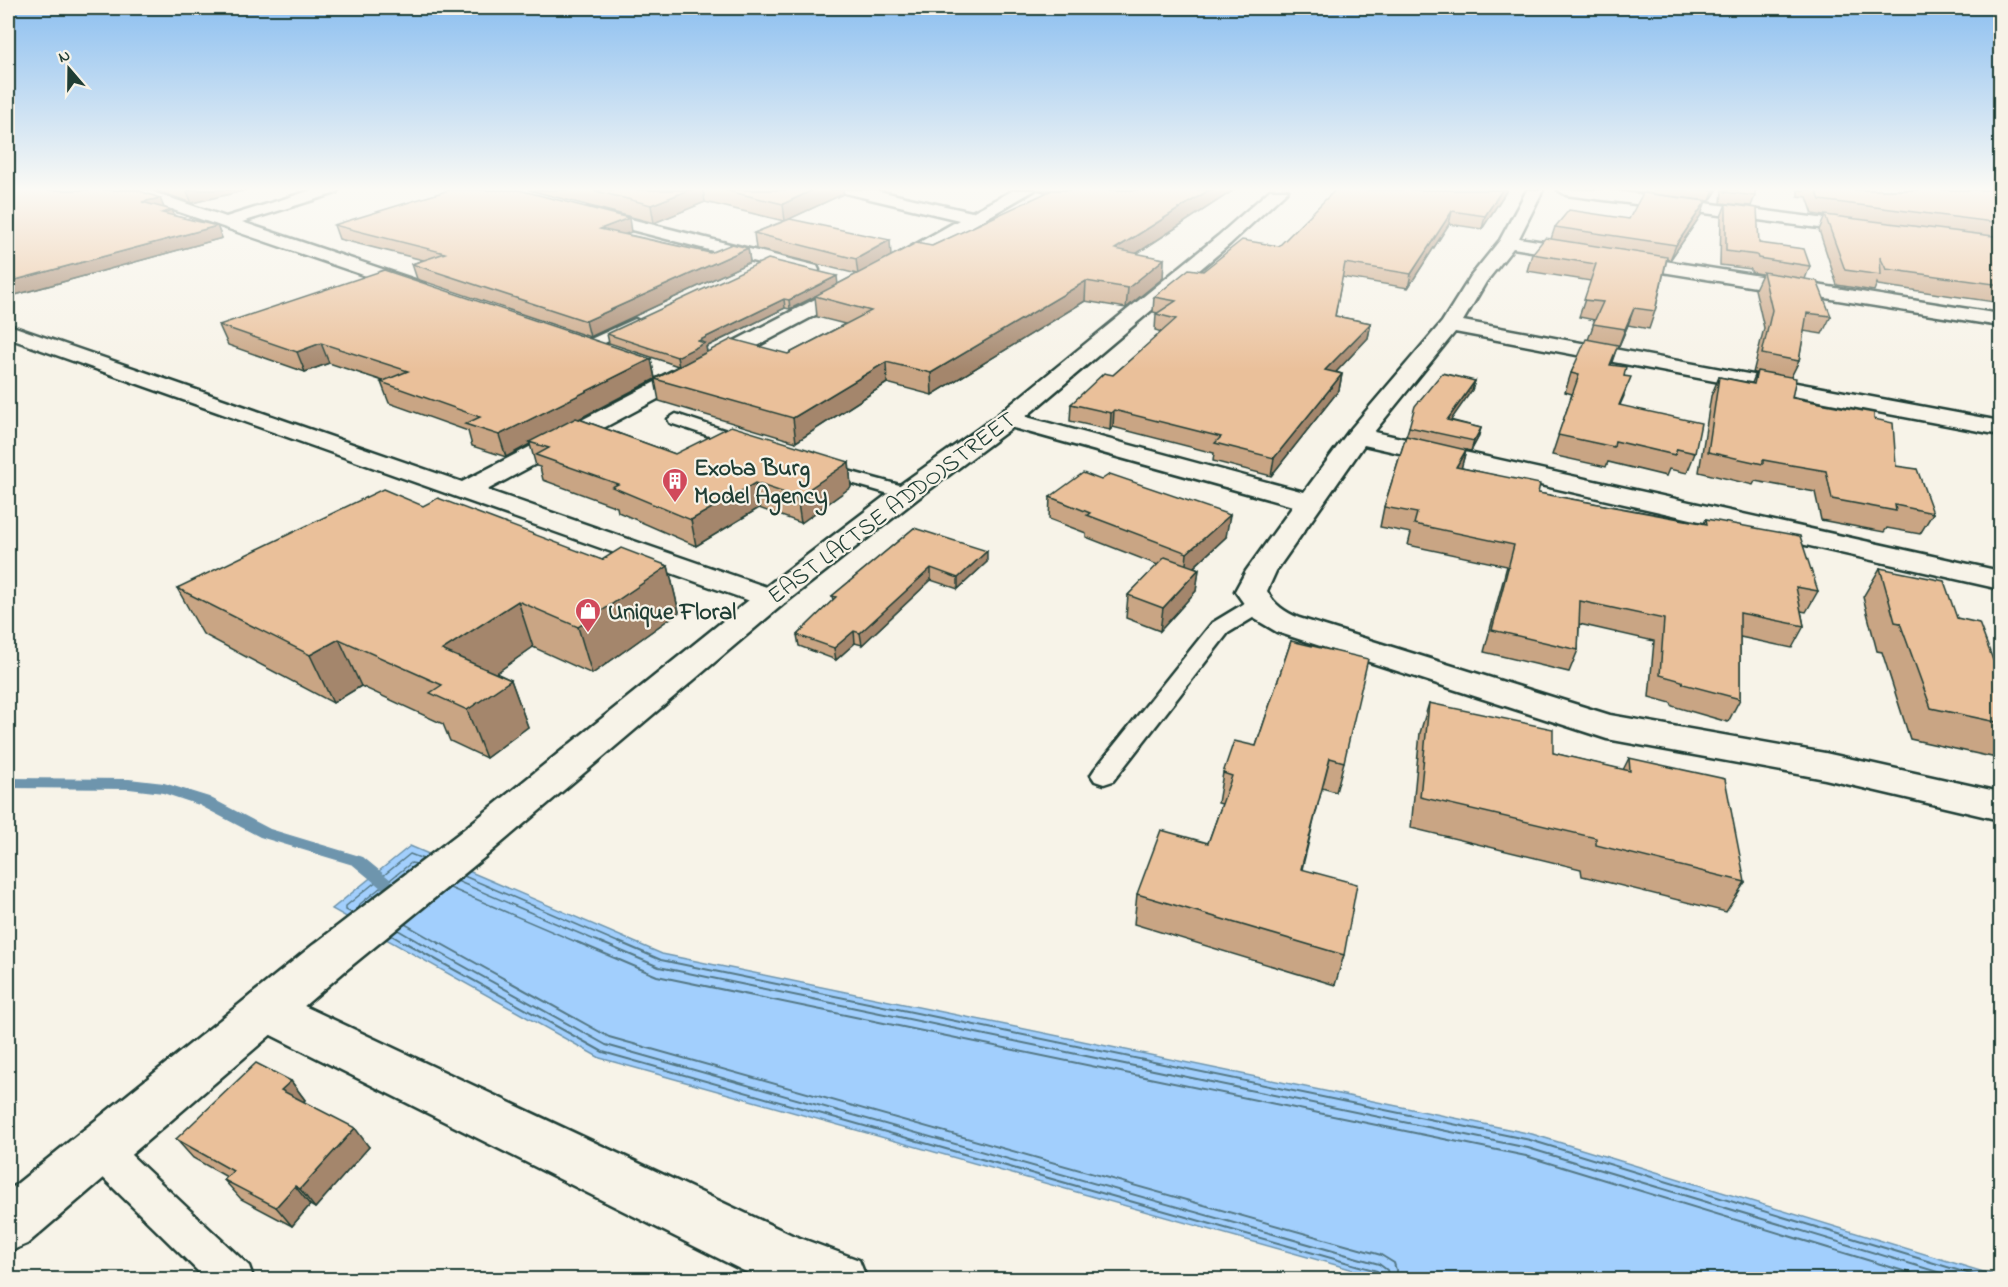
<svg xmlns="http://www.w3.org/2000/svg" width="2008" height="1287" viewBox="0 0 2008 1287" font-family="'Indie Flower',sans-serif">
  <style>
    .water { fill: #a2cffd; stroke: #6e95ad; stroke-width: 1.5 }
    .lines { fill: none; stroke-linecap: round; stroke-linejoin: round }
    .shore-far1 { stroke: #537784; stroke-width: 1.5 }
    .shore { stroke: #537784; stroke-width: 2 }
    .stream { fill: #6e95ad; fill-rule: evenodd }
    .service-casing { stroke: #1f3d34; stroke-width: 5 }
    .minor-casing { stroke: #1f3d34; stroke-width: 5 }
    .tertiary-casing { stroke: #1f3d34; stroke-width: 5 }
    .service { fill: #f7f3e8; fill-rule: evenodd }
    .minor { fill: #f7f3e8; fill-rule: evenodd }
    .tertiary { fill: #f7f3e8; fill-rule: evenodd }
    .wall { fill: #c9a584; stroke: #1f3d34; stroke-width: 1.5; fill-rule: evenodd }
    .shaded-wall { fill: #a4866c; stroke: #1f3d34; stroke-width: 1.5 }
    .building { fill: #eac09a; stroke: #1f3d34; stroke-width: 1.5 }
    .labels { text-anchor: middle; stroke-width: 4.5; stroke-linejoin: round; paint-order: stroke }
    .poi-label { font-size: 24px; font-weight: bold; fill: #1f3d34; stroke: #f7f3e8; text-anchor: start }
    .street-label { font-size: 24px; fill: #1f3d34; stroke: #f7f3e8 }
  </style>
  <rect width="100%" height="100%" fill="#f7f3e8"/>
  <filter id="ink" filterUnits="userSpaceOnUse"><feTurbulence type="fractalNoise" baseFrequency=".0167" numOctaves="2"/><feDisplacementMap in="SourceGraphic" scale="12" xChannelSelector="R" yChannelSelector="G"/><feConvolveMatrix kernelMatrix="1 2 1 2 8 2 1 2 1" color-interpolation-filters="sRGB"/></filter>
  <g filter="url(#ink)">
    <path class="water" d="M410,846l252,108 870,180 468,143v2h-614l-786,-221 -268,-149z"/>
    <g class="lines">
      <g class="shore-far1">
        <path d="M464,876l158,68"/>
        <path d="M457,881l147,63"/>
        <path d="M450,888l131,56"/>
        <path d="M359,908l1,-4 51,-41 6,1"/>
        <path d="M352,913l-6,-3v-4l64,-52 13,5"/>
        <path d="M405,924l35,20"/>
        <path d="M398,930l24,14"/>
        <path d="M391,935l15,9"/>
      </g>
      <g class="shore">
        <path d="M404,942l199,110 774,219 4,3 1,6"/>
        <path d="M420,942l186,103 773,219 8,6 3,10"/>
        <path d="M438,942l171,95 772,218 13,8 5,17"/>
        <path d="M577,942l80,34 869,180 407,124"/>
        <path d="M600,942l59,25 869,181 436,132"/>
        <path d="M619,942l42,18 869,180 460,140"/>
      </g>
      <path class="stream" d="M8,778l121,1 35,4 45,14 61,32 93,28 28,23 3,4 -3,4 -5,2 -5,-2 -28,-23 -93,-28 -61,-32 -36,-12 -34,-4 -121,-1z"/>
      <defs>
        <g id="service">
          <path d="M635,319l7,4 -2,3 -48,23 -5,1 -7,-4 2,-3z"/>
          <path d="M676,414l75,25 3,4 -3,4 -6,1 -75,-25 -2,-4z"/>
          <path d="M822,464l92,25 2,4 -2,4 -7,2 -91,-26 -3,-4 3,-4z"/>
          <path d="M1258,599l8,1 3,5 -3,5 -38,23 -115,148 -9,3 -9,-3 -4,-6 4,-6 117,-146 38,-23z"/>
          <path d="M100,1133l13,5 136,128 5,14h-47l-120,-118 -5,-12 5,-12z"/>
        </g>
        <g id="minor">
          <path d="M122,190h25l79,27 86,-27h26l-2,3 -94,29 182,61 3,4 -3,4h-14l-286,-98z"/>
          <path d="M843,190h31l98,22 42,-22h21l-167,97 -381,203 294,102 5,7 -5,7 -11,2 -762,-270v-13l7,2 447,155 392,-203 105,-59 -114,-27z"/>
          <path d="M1527,190h16l-24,48 481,76v12l-487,-78 -27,34 -23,39 537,100v14l-545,-103 -81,100 626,139v18l-636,-144 -88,126 -9,20c7,14 18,21 32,27l311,97 215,38 175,39v28l-175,-41 -218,-40 -330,-107 -22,-13 -20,-28 11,-20 47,-65 -294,-82 -3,-5 3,-5 9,-2 296,80 45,-61 93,-109 29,-46 29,-36z"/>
          <path d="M1558,190h48l259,34 6,1 3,4 -3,4 -6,1 -299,-39z"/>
          <path d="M587,208l230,58 2,4 -2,4 -7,2 -229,-59 -2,-4z"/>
          <path d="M268,989l524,246 67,25 8,20h-105l-511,-255 -6,-15 6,-15z"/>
        </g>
        <path id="tertiary" d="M1270,190h18l-58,54 -213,180 -100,75 -136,107 -295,250 -141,115 -318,273 -19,8v-61l305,-246 145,-111 301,-242 138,-105 102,-73 219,-178z"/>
      </defs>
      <use href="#service" class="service-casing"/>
      <use href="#minor" class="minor-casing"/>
      <use href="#tertiary" class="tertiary-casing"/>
      <use href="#service" class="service"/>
      <use href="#minor" class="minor"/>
      <use href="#tertiary" class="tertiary"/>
    </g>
    <g class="wall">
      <path d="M8,190l156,18 11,8 42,10 5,12 -207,57 -7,-3z"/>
      <path d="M155,190h92l-55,13z"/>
      <path d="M529,190h314v4l-54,25 102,37 41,-10 116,-53 -11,-3h197l-98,64 28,5 -1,19 -37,30 -41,-7 -153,94 -45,-12 -91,59 -137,-41 -4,-21 -76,39 96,35 174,8 2,25 -50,36 -42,-15 -63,38 -78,-34 -1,-5 -74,-27 -3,-13 -4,-1 -6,-22 -24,13 -34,-11 -4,-15 -79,-28 -8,-21 2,-1 -54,-18 -24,9 -77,-27 -9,-20 432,34 4,19 23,-12 -69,-23 -2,-9 231,-50 19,-10 -101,-25 -2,-16 30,-12 -79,-19 -51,21zM821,293l-6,3 2,21 28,7 -57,30 -81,-2 -1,-5 79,-39 5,1z"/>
      <path d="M1507,190l-25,39 -33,-5 -41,64 -66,-11 -7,39 36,7 -3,15 -32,34 6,2 -3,16 -68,86 -58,-15 1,-8 -101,-26 -3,3 -40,-9 1,-17 42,-29 49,-43 -7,-2 1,-16 2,-1 -5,-1 1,-15 49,-26 76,-25z"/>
      <path d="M1646,190h71l-7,11 -65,-8z"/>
      <path d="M1722,190h33v6l-4,10 -30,-3z"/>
      <path d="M1798,190h203v113l-123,-18 -1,-2 -3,8 -37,-6 -18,-55 6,-14 -12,-2 -6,-17 -9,-1z"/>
      <path d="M1726,204l33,39 51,23 -5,13 26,37 -9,18 -18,-3 -5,30 -8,16 1,21 82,21 22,47 37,47 -13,21 -33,-6 -3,4 -63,-12 -6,-28 -60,-11 -2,4 -54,-13 12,-76 8,-19 33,6 4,-10h-3l11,-45 -9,-39 7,-15 -11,-2v-3l-31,-4 1,-48z"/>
      <path d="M1701,215l-31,45 -3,-1 -12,52 -6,18 -21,-4 -10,23 -1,-1 -6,18 13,11v20l-4,9 75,48 -8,20 -18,-4 -3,7 -58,-14 -2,5 -54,-12 20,-61 -7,-2 6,-19 17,-33 7,-20 -16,-3 12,-36 -64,-10 5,-17 19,-15 4,-12 74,-8z"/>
      <path d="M334,225l297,7 -6,2 85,19 38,-5 2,14 -160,75 -173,-58 -5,-15 11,-4 -84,-21z"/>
      <path d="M1475,381l-3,9 -22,30 31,8 -3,10 -7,13 -5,-1 -5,18 77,25 166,30 2,-4 112,72 -12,21 -5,-1 3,15 -12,22 -52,-11v62l-12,23 -56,-16 -1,-3 -22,-6 5,-56 -75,-17 -1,26 -9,22 -85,-20 23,-86 -99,-21 3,-12 -31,-6 4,-20 25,-80z"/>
      <path d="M1050,497l176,40 -32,30 5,2 -3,22 -36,40 -34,-13 2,-23 30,-30 -72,-28v-4l-37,-14z"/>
      <path d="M423,506l179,54 66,6 11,46 -87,62 -59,-27 -37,26 15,7 17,47 -42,31 -36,-17 -7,-17 -82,-38 -28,17 -130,-69 -26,-46z"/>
      <path d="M914,528l73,34 -29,27 -27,-9 -69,65 -7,-2 -19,17 -37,-14 -2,-11 36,-35 -1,-4z"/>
      <path d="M1880,568l77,50 36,42 8,2v97l-91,-20 -28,-87 -5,-1 -14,-54z"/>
      <path d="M1291,641l53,121 -8,30 -14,-4 -20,81 42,86 -9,30 -201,-61 3,-30 71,-51 14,-39 -4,-1 5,-30 33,-27z"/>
      <path d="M1429,703l124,50 70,17 6,-12 116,124 -19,30 -144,-36 -1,-7 -170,-41 9,-95z"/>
      <path d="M291,1081l14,19 -2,2 66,45 -54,61 -5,-3 -18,21 -51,-27 -17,-19 3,-3 -34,-19 -17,-19z"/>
    </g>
    <g class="shaded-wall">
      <path d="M194,190h53l-55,13 -5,-11z"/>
      <path d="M689,190h14l2,12 -51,21 -3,-18z"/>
      <path d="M813,190h30v4l-58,27 -2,-17z"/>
      <path d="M1209,190h25l-120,78 1,-19z"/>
      <path d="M1502,190h5l-25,39 3,-13z"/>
      <path d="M1714,190h3l-7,11z"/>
      <path d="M160,198l5,12 -23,-8z"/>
      <path d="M1706,201l-5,14 -31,45 6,-15z"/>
      <path d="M172,210l5,12 -15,-9z"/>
      <path d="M1452,211l-3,13 -41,64 3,-14z"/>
      <path d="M629,218l2,14 -28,11 -3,-14z"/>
      <path d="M217,226l5,12 -207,57 -7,-13z"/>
      <path d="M890,240l1,16 -33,19 -2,-16z"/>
      <path d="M748,248l2,14 -160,75 -4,-16z"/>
      <path d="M1164,259l-1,19 -37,30 2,-20z"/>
      <path d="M837,276l1,9 -48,24 -1,-9z"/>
      <path d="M1086,281l-1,20 -153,94 -1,-22z"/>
      <path d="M784,299l1,9 -79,39 1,5 -28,15 -2,-10 21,-16z"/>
      <path d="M1634,308l-6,17 -10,23 7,-19z"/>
      <path d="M1371,323l-3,15 -46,49 3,-17z"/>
      <path d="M321,343l8,20 -24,9 -8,-20z"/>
      <path d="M651,359l4,20 -122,64 -4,-1 1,2 -24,13 -7,-22z"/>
      <path d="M886,362l1,21 -91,59 -3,-24z"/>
      <path d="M1342,374l-3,16 -68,86 3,-18z"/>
      <path d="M1475,381l-3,9 -28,40 3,-10z"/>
      <path d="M1114,410l-1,17 -3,3 1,-17z"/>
      <path d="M1481,428l-3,10 -7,13 3,-10z"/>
      <path d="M1466,450l-5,19 -5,-2z"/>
      <path d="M849,462l2,25 -50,36 -4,-26z"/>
      <path d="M755,483l4,25 -63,38 -5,-26z"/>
      <path d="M1230,515l-4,22 -41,38 2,-22z"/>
      <path d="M987,551v11l-29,27v-11z"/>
      <path d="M668,566l11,46 -87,62 -14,-47z"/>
      <path d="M931,568v12l-69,65 -2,-12z"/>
      <path d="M1199,569l-3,22 -36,40 3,-23z"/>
      <path d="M518,601l15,46 -72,51 -19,-48z"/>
      <path d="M854,631l1,12 -19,17 -2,-12z"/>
      <path d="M339,639l22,47 -28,17 -23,-48z"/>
      <path d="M511,680l17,47 -42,31 -19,-48z"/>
      <path d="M291,1081l14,19 -10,10 -14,-20z"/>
      <path d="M355,1128l14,19 -54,61 -15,-19z"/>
      <path d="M295,1186l15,19 -18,21 -16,-19z"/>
    </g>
    <g class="building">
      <path d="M8,190h129l23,8 -18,4 30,8 -10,3 55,13 -209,56z"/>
      <path d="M449,190h70l110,28 -29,11 110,24 22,-9 16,4 -162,73 -174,-57 33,-11 -111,-28z"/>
      <path d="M592,190h97l-38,15z"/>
      <path d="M724,190h89l-30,14z"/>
      <path d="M1052,190h157l-94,59 49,10 -36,29 -42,-7 -155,92 -45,-11 -93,56 -138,-39 77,-40 56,15 83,-43 -56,-15 101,-53 16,3z"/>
      <path d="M1335,190h167l-17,26 -33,-5 -41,63 -66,-11 -10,53 36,7 -46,47 17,4 -68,84 -59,-15 6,-6 -107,-27 -3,3 -40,-9 33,-31 9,2 63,-56 -20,-5 20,-13 -22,-4 35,-28 14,2 39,-31 37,6z"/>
      <path d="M1725,190h30v6l-30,-4z"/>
      <path d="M1816,190h185v33l-181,-23z"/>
      <path d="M1643,193l63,8 -30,44 -121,-18 14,-17 60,9z"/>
      <path d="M1726,204l31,4 2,35 45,6 6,17 -52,-8 -1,-3 -31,-4z"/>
      <path d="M1825,215l176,22v48l-115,-16 -6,-12 1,18 -36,-5z"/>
      <path d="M790,219l100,21 -34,19 -102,-26z"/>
      <path d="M1545,238l122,19 -12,54 -21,-3 -9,21 -32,-5 10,-22 -19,-2 12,-36 -64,-10z"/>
      <path d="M768,259l69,17 -48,24 -5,-1 -86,42 7,2 -28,14 -70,-23z"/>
      <path d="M384,270l267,89 -152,76 -34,-11 15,-7 -99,-35 27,-11 -87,-28 -24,9 -78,-27z"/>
      <path d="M1763,272l54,9 14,35 -24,-3 -8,48 -37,-7 10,-44z"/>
      <path d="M1586,339l32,6 -8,20 16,2 -2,9 7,1 -12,28 82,18 -6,30 -18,-4 -2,6 -60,-14 -1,6 -56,-12 21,-60 -8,-2z"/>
      <path d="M1757,371l39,7 -4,20 82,15v6l19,4 3,43 21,3 16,44 -38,-8 1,6 -64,-12 -6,-28 -63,-11v4l-55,-12 11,-75 35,7z"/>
      <path d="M1442,373l33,8 -28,39 34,8 -7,13 -65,-14 6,-21z"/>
      <path d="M576,418l99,36 56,-28 118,36 -52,35 -42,-14 -64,37 -79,-33 6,-3 -82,-29 13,-7 -20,-6z"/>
      <path d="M1406,436l60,14 -10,17 84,17 -2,9 169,31 -1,-5 94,17 18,55 -22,-4 8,39 -64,-13v86l-57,-15 -1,-3 -22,-6 4,-56 -84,-18 -2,49 -86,-20 22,-85 -100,-21 3,-11 -33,-6z"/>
      <path d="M1083,473l18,7 9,-6 120,41 -43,38 -100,-38 3,-2 -40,-16z"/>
      <path d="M383,489l40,17 15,-8 164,62 19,-12 47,18 -90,61 -60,-26 -76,49 69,30 -44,30 -37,-17 12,-8 -103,-46 -29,16 -133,-67z"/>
      <path d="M914,528l73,23 -29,27 -27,-10 -71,65 -6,-2 -20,17 -37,-13 39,-38 -4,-1z"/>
      <path d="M1165,557l34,12 -36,39 -35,-13z"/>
      <path d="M1880,568l64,13 13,37 22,5 14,37 8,2v61l-70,-15 -31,-85 -5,-1z"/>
      <path d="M1291,641l77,18 -24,103 -14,-4 -29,111 56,15 -13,71 -207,-61 24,-64 47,13 24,-67 -9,-3 11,-32 22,5z"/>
      <path d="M1429,703l124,26v24l77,18 -1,-13 96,21 20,103 -149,-37v-7l-176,-41z"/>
      <path d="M256,1063l35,18 -10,9 74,38 -55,61 -5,-3 -19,21 -52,-27 9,-9 -57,-32z"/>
    </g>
  </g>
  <linearGradient id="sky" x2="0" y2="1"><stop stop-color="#8cbff0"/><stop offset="0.51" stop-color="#fbfaf5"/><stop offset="1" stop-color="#fbfaf5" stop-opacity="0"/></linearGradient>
  <rect width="2008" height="371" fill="url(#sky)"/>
  <defs>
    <symbol id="building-pin" viewBox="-11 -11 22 30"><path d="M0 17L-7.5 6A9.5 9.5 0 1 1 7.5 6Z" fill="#d1495b" stroke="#f7f3e8"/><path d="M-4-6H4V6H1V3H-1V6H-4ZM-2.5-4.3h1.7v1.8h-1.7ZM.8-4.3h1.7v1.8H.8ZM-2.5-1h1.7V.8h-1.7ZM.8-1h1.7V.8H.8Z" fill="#fff"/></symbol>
    <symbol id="shop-pin" viewBox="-11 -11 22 30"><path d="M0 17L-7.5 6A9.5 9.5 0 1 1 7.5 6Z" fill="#d1495b" stroke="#f7f3e8"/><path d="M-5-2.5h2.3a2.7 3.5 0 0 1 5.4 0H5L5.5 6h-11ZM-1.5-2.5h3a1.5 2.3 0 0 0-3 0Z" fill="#fff"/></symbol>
  </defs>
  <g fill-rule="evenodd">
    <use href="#building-pin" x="660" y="466" width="30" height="40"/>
    <use href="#shop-pin" x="573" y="596" width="30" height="40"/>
  </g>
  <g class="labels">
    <g class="poi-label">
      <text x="694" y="475">Exoba Burg<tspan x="694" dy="28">Model Agency</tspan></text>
      <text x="608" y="619">Unique Floral</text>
    </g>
    <g class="street-label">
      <text transform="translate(891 507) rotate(-37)" y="8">EAST LA(TSE ADDO)STREET</text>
    </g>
  </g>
  <rect width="2008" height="1287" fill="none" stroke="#f7f3e8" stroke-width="30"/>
  <rect x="15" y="15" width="1978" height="1257" fill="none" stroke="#1f3d34" stroke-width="2" filter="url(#ink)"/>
  <g transform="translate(69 69) rotate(340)" stroke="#f7f3e8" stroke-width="4.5" paint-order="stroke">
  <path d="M0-4.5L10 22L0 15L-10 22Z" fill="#1f3d34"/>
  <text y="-9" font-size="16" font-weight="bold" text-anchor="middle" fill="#1f3d34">N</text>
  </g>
</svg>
